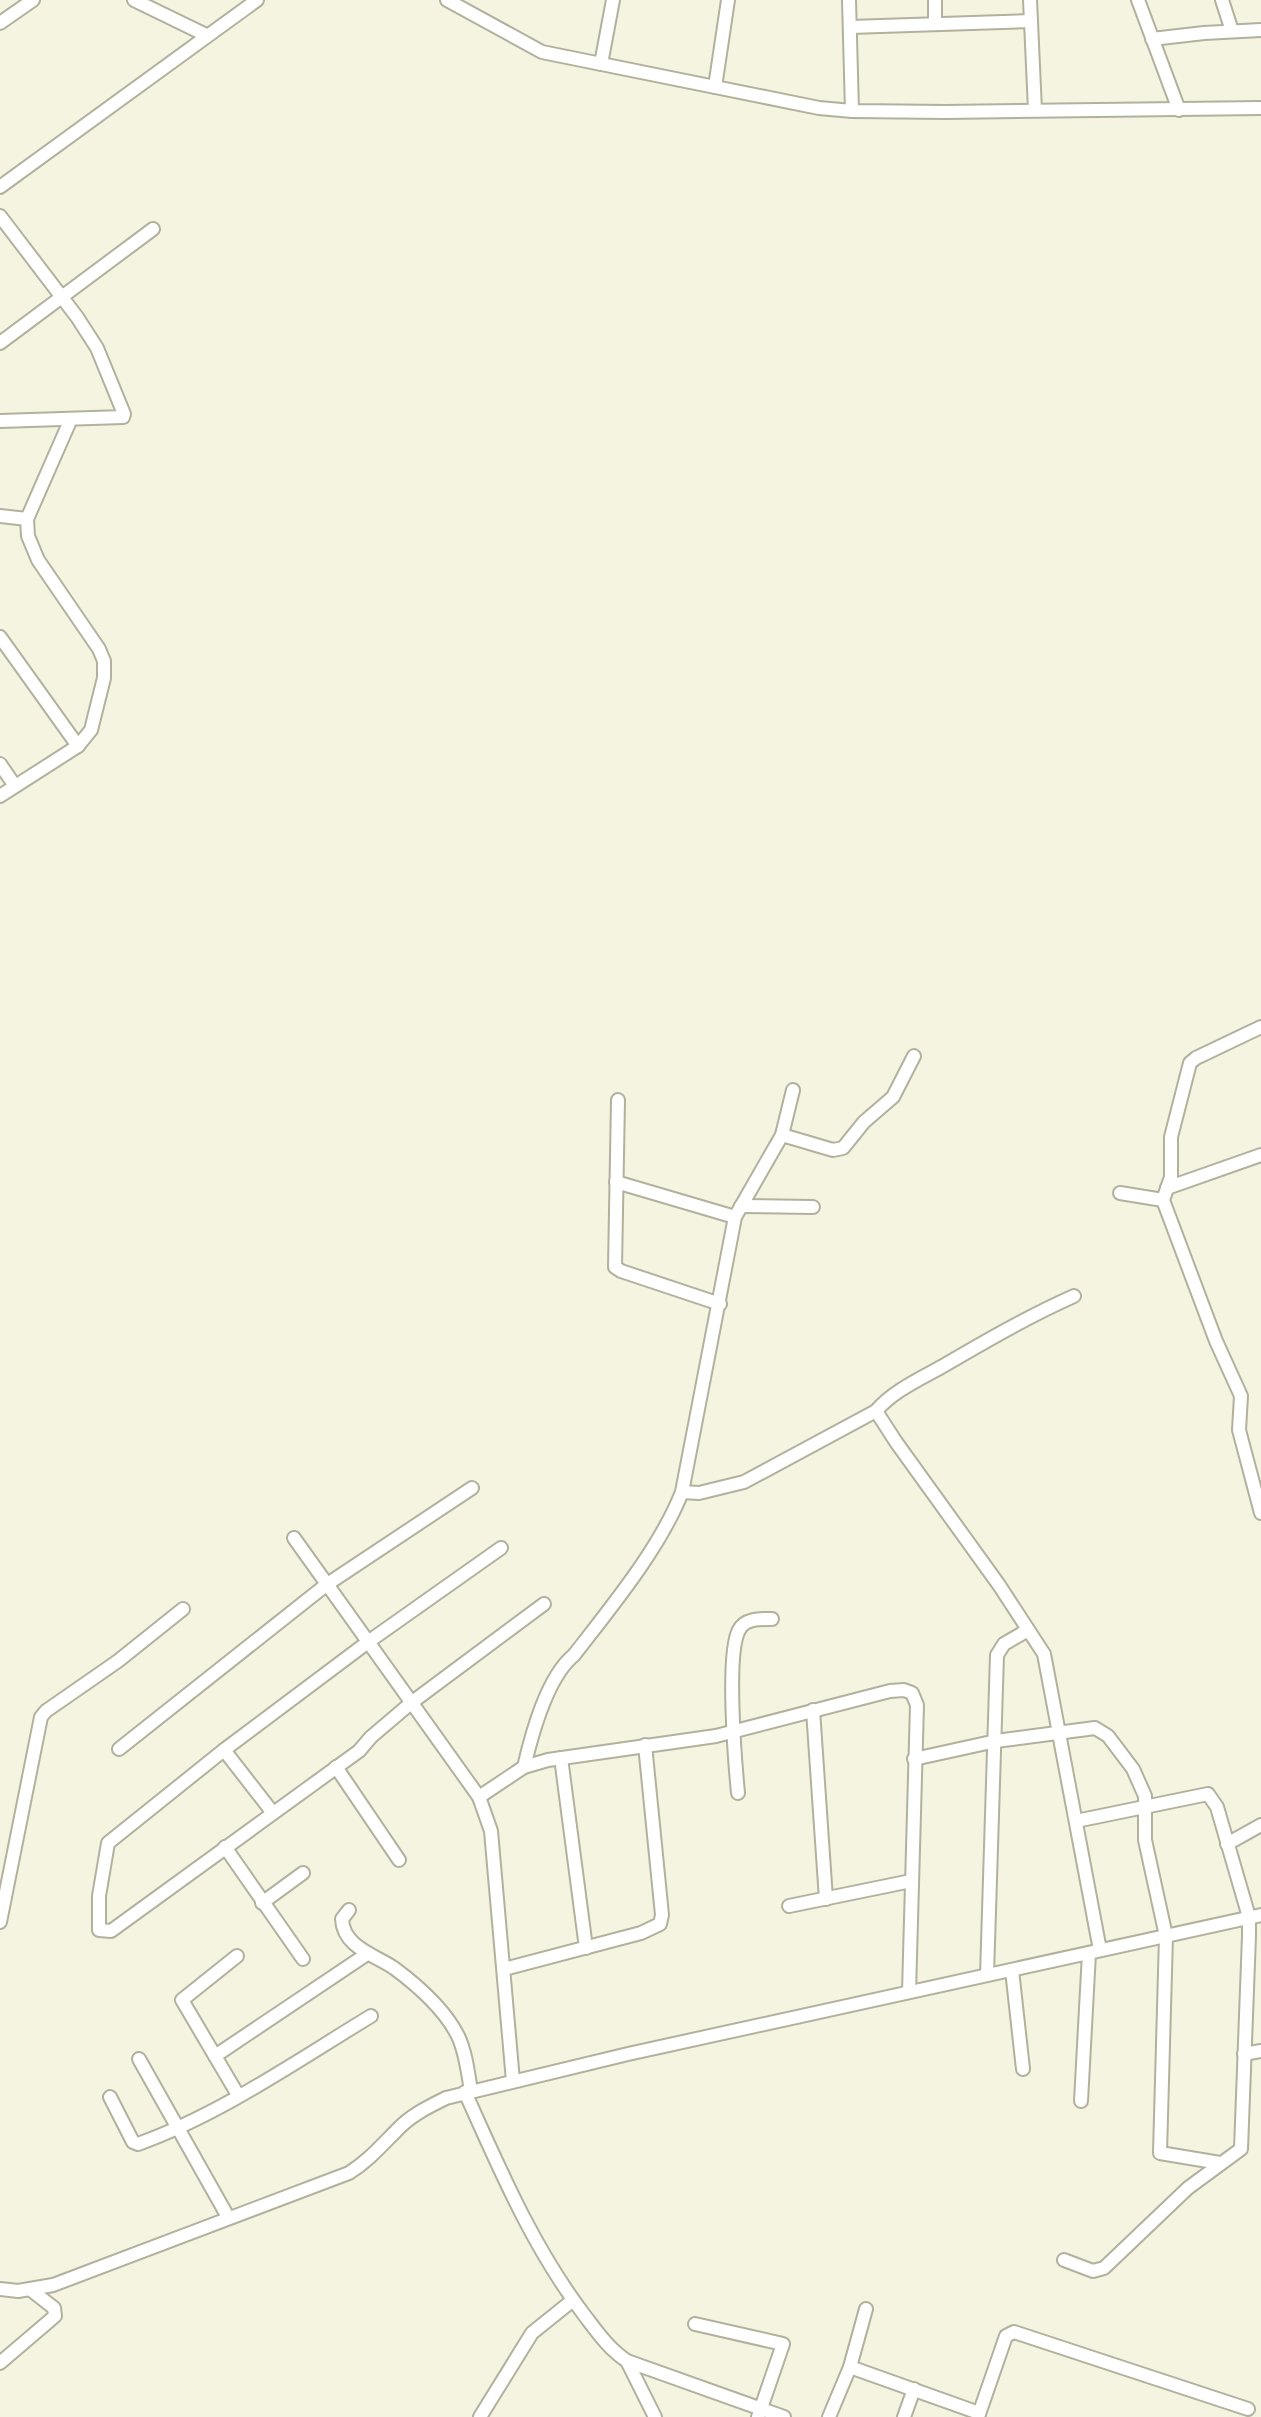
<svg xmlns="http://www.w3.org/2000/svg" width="1261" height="2417" viewBox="0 0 1261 2417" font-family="Figtree,sans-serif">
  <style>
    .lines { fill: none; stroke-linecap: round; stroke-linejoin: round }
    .minor-casing { stroke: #b1b19e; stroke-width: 16 }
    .minor { stroke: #fff; stroke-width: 12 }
  </style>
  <rect width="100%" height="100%" fill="#f5f4e1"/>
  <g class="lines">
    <defs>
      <g id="minor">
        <path d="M134,0l72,35"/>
        <path d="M447,0l95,52 277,56 33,3 94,1 315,-4"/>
        <path d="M849,0l3,111"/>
        <path d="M935,0v24"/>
        <path d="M1030,0l5,110"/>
        <path d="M1138,0l41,110"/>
        <path d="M1222,0l10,31"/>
        <path d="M0,23l33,-23"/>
        <path d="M850,27l181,-6"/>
        <path d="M1152,39l52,-6 57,-3"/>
        <path d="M601,64l12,-64"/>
        <path d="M715,87l13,-87"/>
        <path d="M0,187l257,-187"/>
        <path d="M0,216l77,101 20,31 27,66 -1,3 -123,4"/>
        <path d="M0,343l153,-114"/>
        <path d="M0,516l27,3"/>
        <path d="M0,637l78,109"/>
        <path d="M0,764l15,22"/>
        <path d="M0,796l78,-50 13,-16 13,-52v-17l-5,-12 -61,-89 -10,-24 -1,-17 43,-98"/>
        <path d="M1261,1027l-65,31 -6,5 -19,74v40l-8,23 53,141 25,55 -2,34 22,83"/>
        <path d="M618,1100l-3,167 6,4 99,33"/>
        <path d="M782,1135l51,15 10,-2 21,-26 29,-25 21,-41"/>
        <path d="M616,1182l119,35"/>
        <path d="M1167,1188l94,-33"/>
        <path d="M1120,1193l43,7"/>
        <path d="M741,1206l72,1"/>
        <path d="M1074,1296c-45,20 -88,45 -131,70 -23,13 -50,25 -67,45l20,31 103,143 45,69 56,296"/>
        <path d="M682,1492l17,1 45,-11 132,-71"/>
        <path d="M294,1538l185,259 12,34 22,250"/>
        <path d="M501,1548l-133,94 -144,108 -116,93 -9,53v34l12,1 248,-180 12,-14 40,-34 133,-99"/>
        <path d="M813,1710l13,189"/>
        <path d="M119,1749l207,-164 146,-97"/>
        <path d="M224,1750l49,63"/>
        <path d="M561,1758l25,190"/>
        <path d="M914,1759l82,-18 99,-13 13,8 25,33 12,27v44l21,96 -6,217 60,10"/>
        <path d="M336,1767l63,93"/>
        <path d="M524,1767c8,-34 23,-90 50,-112 38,-49 86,-107 108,-163l53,-275 47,-82 11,-45"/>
        <path d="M738,1793c-3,-31 -12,-140 1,-163 6,-12 22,-11 33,-11"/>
        <path d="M479,1797l45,-30 24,-7 168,-24 174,-45 14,-1 8,3 5,12 -8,287"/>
        <path d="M1227,1844l34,-19"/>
        <path d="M225,1847l78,112"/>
        <path d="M262,1903l41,-30"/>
        <path d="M789,1906l122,-25"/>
        <path d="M349,1910l-7,9c1,28 33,36 52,49 23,17 51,42 64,68 8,17 10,37 13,55"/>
        <path d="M0,1922l41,-205 5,-6 72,-50 65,-52"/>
        <path d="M237,1956l-55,44 56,95"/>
        <path d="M504,1969l137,-36 19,-9 2,-9 -17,-170"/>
        <path d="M1012,1970l11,99"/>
        <path d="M987,1975l10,-320 7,-11 24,-14"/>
        <path d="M1244,2054l17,-3"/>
        <path d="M215,2056l152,-102"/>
        <path d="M139,2059l89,158"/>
        <path d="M465,2092c35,78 68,156 120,224 13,17 24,33 42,45l157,56"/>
        <path d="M110,2097l23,45 5,2c83,-30 157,-82 233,-128"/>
        <path d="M1081,2101l8,-148"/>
        <path d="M1064,2260l29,11 11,-3 84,-80 53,-39 8,-213v-19l-32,-110 -9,-13 -132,27"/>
        <path d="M0,2289l18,2 35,-6 296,-112c19,-12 32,-27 48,-43 14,-15 31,-23 49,-32l182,-44 633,-139"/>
        <path d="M695,2324l88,20 -25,73"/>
        <path d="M627,2361l28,56"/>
        <path d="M0,2363l55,-47 -1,-8 -23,-18"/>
        <path d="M850,2367l129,46"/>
        <path d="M480,2417l52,-84 41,-33"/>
        <path d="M829,2417l21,-50 16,-58"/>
        <path d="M904,2417l10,-28"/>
        <path d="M978,2417l28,-81 8,-4 234,77"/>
      </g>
    </defs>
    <use href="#minor" class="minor-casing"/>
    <use href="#minor" class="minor"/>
  </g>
</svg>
